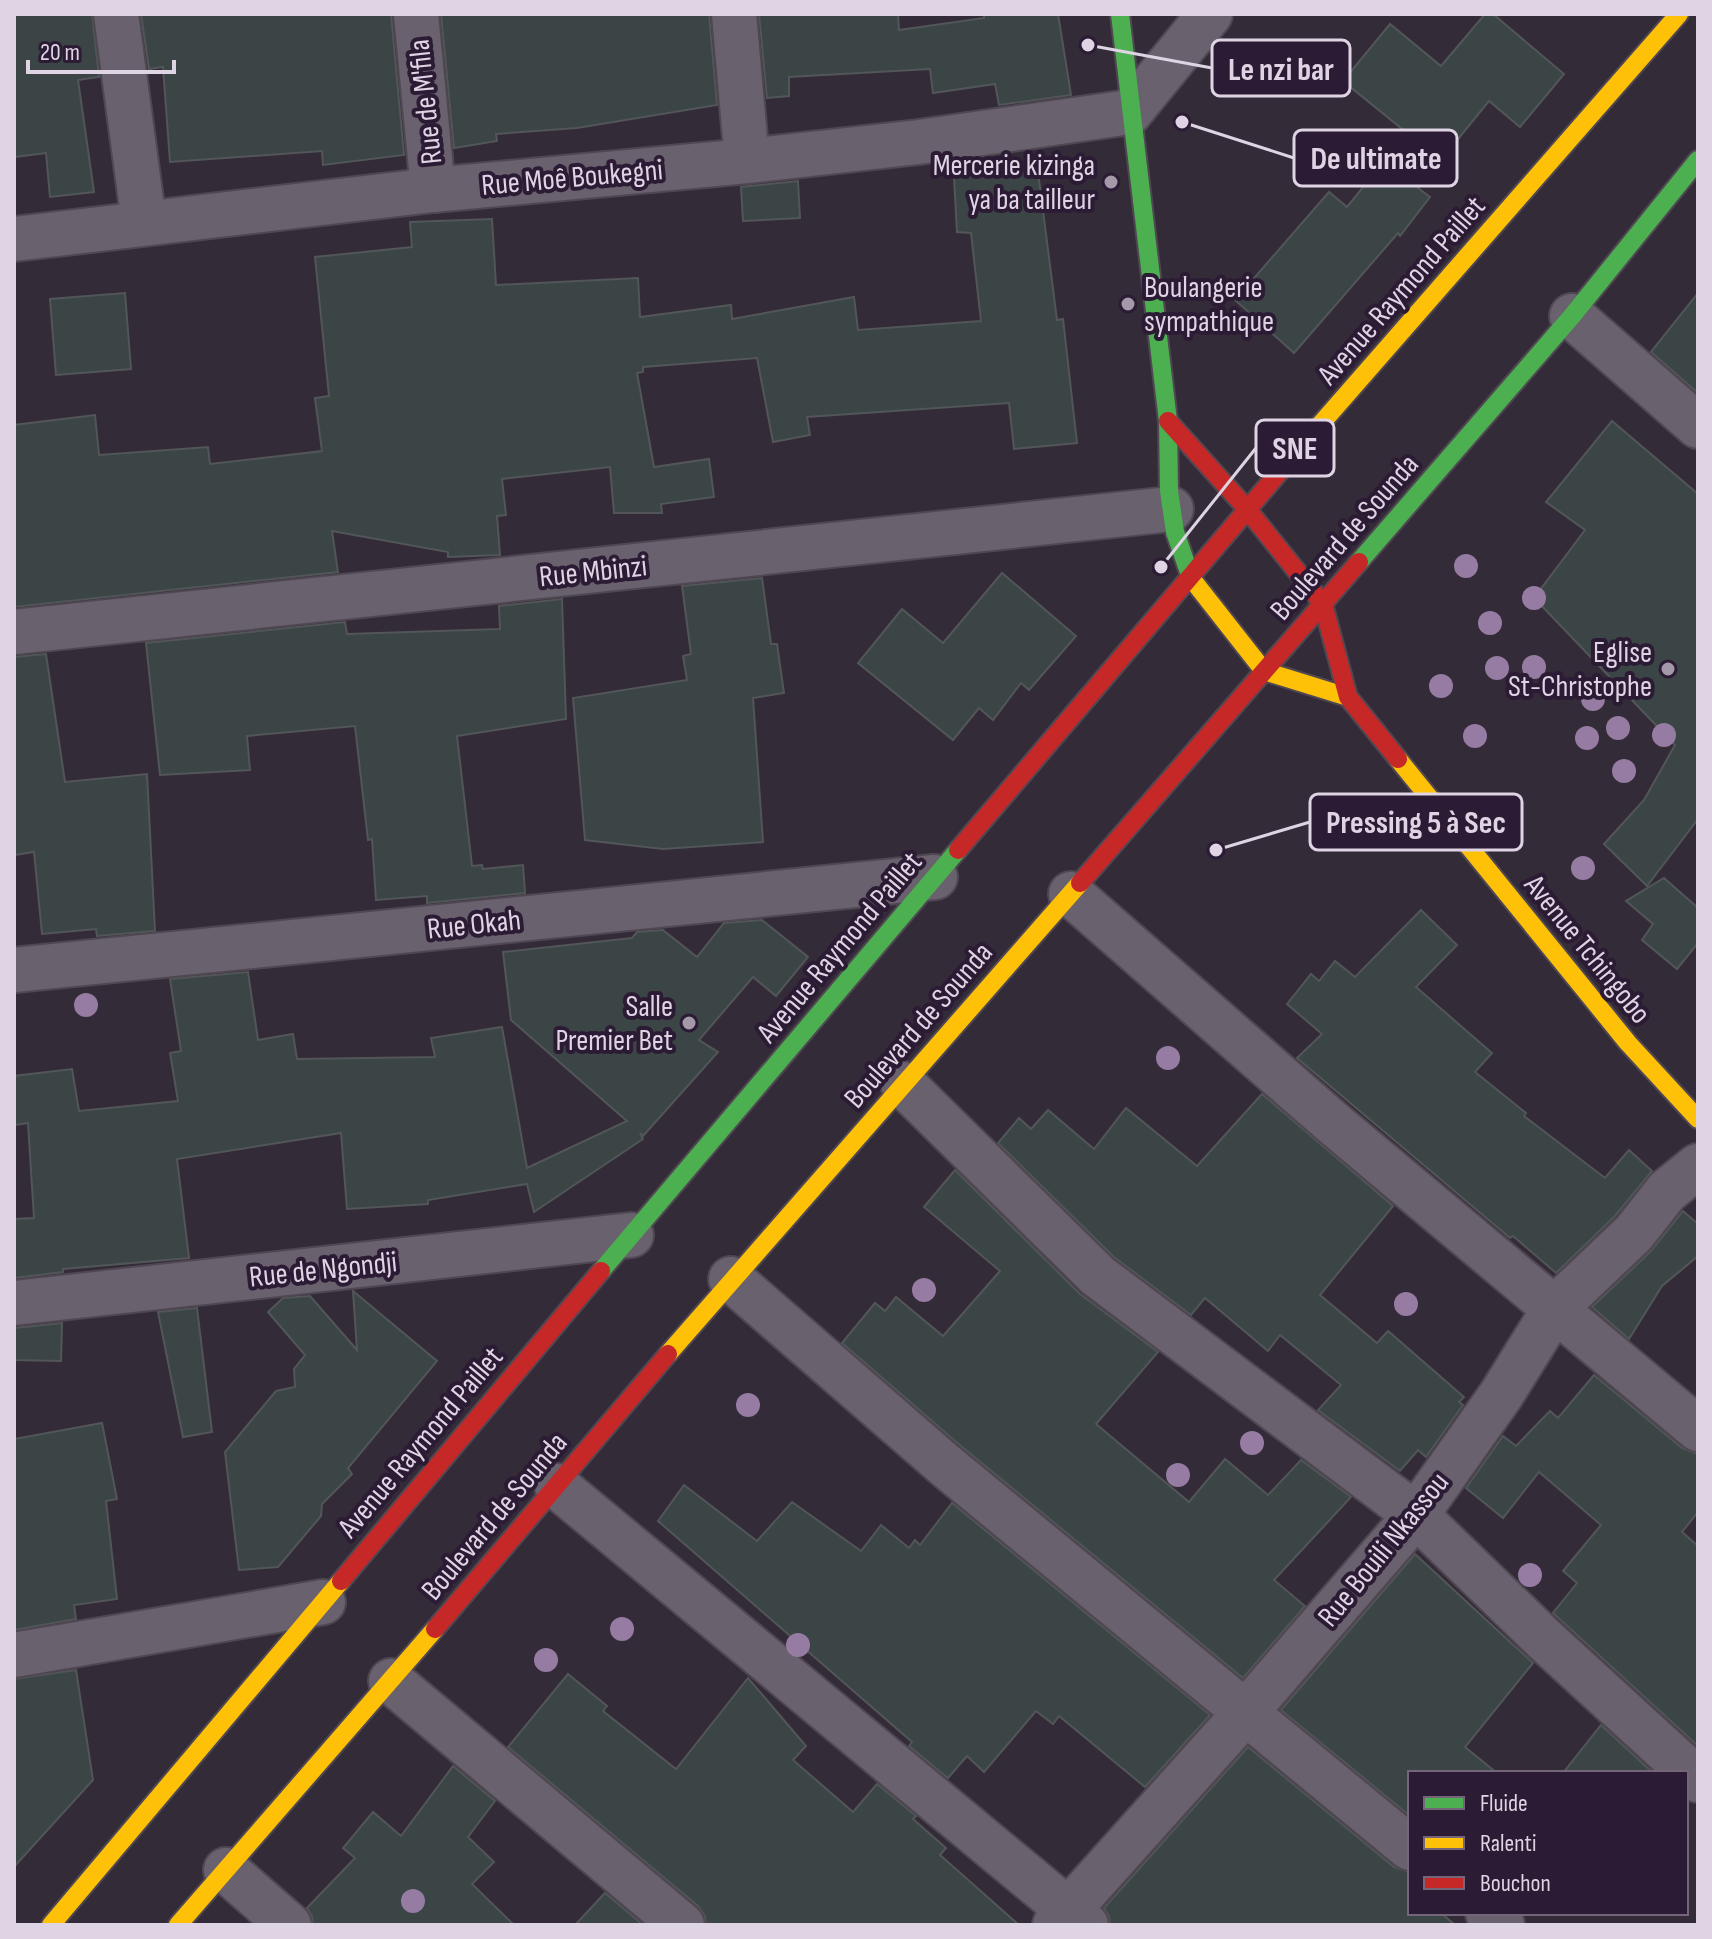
<svg xmlns="http://www.w3.org/2000/svg" width="1712" height="1939" viewBox="0 0 1712 1939" font-family="'Sofia Sans Condensed',sans-serif">
  <style>
    .building { fill: #3b4546; stroke: #525658; stroke-width: 2 }
    .lines { fill: none; stroke-linecap: round; stroke-linejoin: round }
    .street-casing { stroke: #4f4752; stroke-width: 48 }
    .fast-casing { stroke: #4f4752; stroke-width: 22 }
    .slow-casing { stroke: #4f4752; stroke-width: 22 }
    .jam-casing { stroke: #4f4752; stroke-width: 22 }
    .street { stroke: #69616d; stroke-width: 44 }
    .fast { stroke: #4caf50; stroke-width: 18 }
    .slow { stroke: #ffc107; stroke-width: 18 }
    .jam { stroke: #c62828; stroke-width: 18 }
    .tree { fill: #967ca3 }
    .poi-dot { fill: #a399a8; stroke: #2c1b34; stroke-width: 3 }
    .labels { text-anchor: middle; stroke-width: 8; stroke-linejoin: round; paint-order: stroke }
    .street-label { font-size: 30px; fill: #dfd4e4; stroke: #2c1b34 }
    .poi-label { font-size: 30px; fill: #dfd4e4; stroke: #2c1b34; text-anchor: end }
    .leader { fill: none; stroke: #dfd4e4; stroke-width: 3 }
    .callout-dot { fill: #dfd4e4; stroke: #2c1b34; stroke-width: 3 }
    .callout { fill: #2c1b34; stroke: #dfd4e4; stroke-width: 3 }
    .callout-label { font-size: 32px; text-anchor: middle; font-weight: bold; fill: #dfd4e4 }
  </style>
  <rect width="100%" height="100%" fill="#342b38"/>
  <g class="building">
    <path d="M14,14h78l7,63 -21,3 16,112 -44,5 -4,-44 -32,4z"/>
    <path d="M141,14h250l13,141 -81,10 -1,-14 -152,11 -7,-95 -14,2z"/>
    <path d="M441,14h268l8,91 -140,23 -81,6 1,7 -43,7z"/>
    <path d="M759,14h139l1,16 85,-12v-4h74l13,81 -72,10 -4,-21 -62,9 -3,-24 -141,8v19l-22,2z"/>
    <path d="M1485,14h8l71,60 -44,53 -31,-26 -71,87 12,9 -30,39 -2,-3 -104,120 -59,-53 94,-108 18,15 60,-74 -64,-52 47,-57 51,42z"/>
    <path d="M1038,172l19,148 6,-1 14,124 -63,6 -5,-46 -202,14 3,18 -37,7 -16,-84 -114,9v5l-6,1 17,94 55,-8 5,38 -53,7 1,9h-48l-4,-46 -108,12 4,36 -9,1 3,39 -52,2v-5l-116,-21 6,41 -324,35v-182l81,-10 4,40 109,-8 2,17 112,-13 -7,-53 14,-2 -14,-139 97,-10 -2,-25 82,-3 4,66 142,-7 2,39 91,-12 1,14 122,-22 4,33 123,-9 -10,-88 -14,-1 -3,-55z"/>
    <path d="M798,181l2,37 -57,3 -2,-34z"/>
    <path d="M125,293l6,76 -75,6 -6,-76z"/>
    <path d="M1698,293v100l-47,-41z"/>
    <path d="M1612,421l86,73v325l-51,67 -43,-42 40,-44 31,-55 -141,-147 51,-68 -39,-28z"/>
    <path d="M1002,573l74,63 -47,54 -8,-7 -28,37 -14,-12 -26,32 -95,-77 44,-54 41,34z"/>
    <path d="M762,578l9,66h6l7,49 -31,5 10,144 -100,7 -78,-9 -12,-142 114,-18 -4,-24 8,-2 -9,-68z"/>
    <path d="M562,599l4,120 -109,17 15,130 10,-1 1,4 40,-4 2,28 -98,10v-7l-51,4 -4,-61 -4,1 -13,-114 -108,10 3,34 -90,5 -14,-132 199,-21 2,12 153,-5 -1,-23z"/>
    <path d="M46,654l19,128 82,-8 8,157 -58,5 -1,-7 -54,5 -8,-82 -20,3v-198z"/>
    <path d="M1664,878l34,30v35l-21,26 -35,-29 11,-16 -27,-23z"/>
    <path d="M1421,910l36,35 -41,42 76,66 -17,19 51,41 -2,3 81,62 24,-28 23,21 -37,45 -59,57 -43,-37 -3,2 -213,-180 25,-24 -35,-30 24,-30 8,7 16,-20 20,16z"/>
    <path d="M762,920l46,37 -32,39 -23,-19 -54,63 19,12 -75,84 -3,-3 3,6 -109,73 -7,-28 -99,16v4l-81,5 -6,-76 -164,26 12,99 -126,11v3l-49,6v-59l20,-1 -6,-95 -14,2v-49l58,-7 7,42 99,-10 -8,-48 11,-2 -11,-72 78,-7 10,68 35,-6 4,25 138,-2 -4,-19 71,-11 25,141 100,-47 -116,-101 -8,-68 129,-14 5,-6 26,-2 34,27 27,-34z"/>
    <path d="M1262,1094l131,112 -73,89 57,48 11,-12 76,66 -5,5 4,3 -37,52 -8,-7 -18,21 -82,-61 23,-25 -61,-50 -12,16 -63,-53 -14,17 -77,-58 -116,-114 21,-25 12,11 17,-19 46,39 32,-41 71,58z"/>
    <path d="M955,1170l125,124 78,58 -62,72 93,78 36,-43 43,36 33,-35 50,37 -77,83 31,26 -62,72 -282,-232 -119,-103 33,-40 10,8 11,-14 47,39 57,-65 -76,-64z"/>
    <path d="M1683,1211l15,13v32l-36,30 -33,53 -37,-32 59,-56z"/>
    <path d="M353,1291l84,70 -89,107 4,6 -30,30 -1,12 -43,51 -39,3 -14,-118 51,-61 19,-4 -1,-18 11,-14 -37,-43 15,-14 27,-2 47,54z"/>
    <path d="M197,1308l15,124 -29,5 -25,-125z"/>
    <path d="M62,1323l-1,38 -47,-1v-32z"/>
    <path d="M1594,1375l88,73 16,6v58l-16,20 16,14v200l-145,-133 24,-30 -14,-12 38,-46 -62,-53 -36,46 -37,-30 37,-52 13,10 34,-35 8,7z"/>
    <path d="M102,1423l15,76 -11,2 11,98 -43,6 2,14 -62,11v-191z"/>
    <path d="M684,1485l73,56 35,-39 69,49 20,-26 28,23 6,-8 5,5 32,-42 258,212 -65,72 -86,-71 -6,8 -17,-13 -52,61 -17,-16 -19,22 -39,-32 3,-4 -254,-221z"/>
    <path d="M1415,1554l118,109 -68,84 32,26h-87v43l-129,-106z"/>
    <path d="M76,1670l17,110 -79,87v-188z"/>
    <path d="M568,1674l39,32 -4,5 73,58 72,-91 58,68 -13,14 60,52 24,-28 39,32 -3,3 33,29 -6,7 79,70h-313l-1,-9 -7,-10 -190,-159z"/>
    <path d="M1601,1725l52,48h-90z"/>
    <path d="M1248,1747l146,120 16,5v41h31l14,12h-345l-1,-9 -5,-8z"/>
    <path d="M453,1766l42,35 -27,36 26,25 -22,22 42,41h-201l-1,-9 -5,-8 48,-50 -12,-10 30,-36 28,24z"/>
    <path d="M605,1893l38,32h-68z"/>
  </g>
  <g class="lines">
    <defs>
      <g id="street">
        <path d="M116,14l28,209"/>
        <path d="M416,14l17,176"/>
        <path d="M734,14l13,147"/>
        <path d="M14,239l419,-49 314,-29 172,-19 211,-30 80,-98"/>
        <path d="M1572,316l126,110"/>
        <path d="M14,632l1157,-123"/>
        <path d="M1071,894l262,229 365,306"/>
        <path d="M14,970l921,-93"/>
        <path d="M903,1084l195,192 318,239 129,125 153,140"/>
        <path d="M731,1279l214,186 465,383"/>
        <path d="M14,1303l617,-68"/>
        <path d="M557,1486l529,439"/>
        <path d="M14,1655l309,-53"/>
        <path d="M391,1681l291,244"/>
        <path d="M226,1870l63,55"/>
        <path d="M1488,1913l14,12"/>
        <path d="M1055,1925l191,-213 170,-197 85,-120 54,-87 79,-75 33,-42 31,-25"/>
      </g>
      <g id="fast">
        <path d="M1120,14l48,407 1,70 6,41 16,46"/>
        <path d="M1359,562l213,-246 126,-156"/>
        <path d="M601,1271l357,-421"/>
      </g>
      <g id="slow">
        <path d="M1298,450l381,-436"/>
        <path d="M1191,578l73,93 84,26"/>
        <path d="M1398,759l230,284 70,76"/>
        <path d="M668,1354l412,-471"/>
        <path d="M51,1925l290,-344"/>
        <path d="M178,1925l257,-296"/>
      </g>
      <g id="jam">
        <path d="M1168,421l79,88 76,95 25,93 50,62"/>
        <path d="M958,850l340,-400"/>
        <path d="M1080,883l279,-321"/>
        <path d="M341,1581l260,-310"/>
        <path d="M435,1629l233,-275"/>
      </g>
    </defs>
    <use href="#street" class="street-casing"/>
    <use href="#fast" class="fast-casing"/>
    <use href="#slow" class="slow-casing"/>
    <use href="#jam" class="jam-casing"/>
    <use href="#street" class="street"/>
    <use href="#fast" class="fast"/>
    <use href="#slow" class="slow"/>
    <use href="#jam" class="jam"/>
  </g>
  <g class="tree">
    <circle cx="1466" cy="566" r="12"/>
    <circle cx="1534" cy="598" r="12"/>
    <circle cx="1490" cy="623" r="12"/>
    <circle cx="1534" cy="667" r="12"/>
    <circle cx="1497" cy="668" r="12"/>
    <circle cx="1441" cy="686" r="12"/>
    <circle cx="1593" cy="699" r="12"/>
    <circle cx="1618" cy="728" r="12"/>
    <circle cx="1664" cy="735" r="12"/>
    <circle cx="1475" cy="736" r="12"/>
    <circle cx="1587" cy="738" r="12"/>
    <circle cx="1624" cy="771" r="12"/>
    <circle cx="1583" cy="868" r="12"/>
    <circle cx="86" cy="1005" r="12"/>
    <circle cx="1168" cy="1058" r="12"/>
    <circle cx="924" cy="1290" r="12"/>
    <circle cx="1406" cy="1304" r="12"/>
    <circle cx="748" cy="1405" r="12"/>
    <circle cx="1252" cy="1443" r="12"/>
    <circle cx="1178" cy="1475" r="12"/>
    <circle cx="1530" cy="1575" r="12"/>
    <circle cx="622" cy="1629" r="12"/>
    <circle cx="798" cy="1645" r="12"/>
    <circle cx="546" cy="1660" r="12"/>
    <circle cx="413" cy="1901" r="12"/>
  </g>
  <g class="poi-dot">
    <circle cx="1111" cy="182" r="8"/>
    <circle cx="1128" cy="304" r="8"/>
    <circle cx="1668" cy="669" r="8"/>
    <circle cx="689" cy="1023" r="8"/>
  </g>
  <g class="labels">
    <g class="street-label">
      <text transform="translate(425 102) rotate(-96)" y="10">Rue de M'fila</text>
      <text transform="translate(572 177) rotate(-5)" y="10">Rue Moê Boukegni</text>
      <text transform="translate(1401 290) rotate(-49)" y="10">Avenue Raymond Paillet</text>
      <text transform="translate(1344 537) rotate(-49)" y="10">Boulevard de Sounda</text>
      <text transform="translate(593 571) rotate(-6)" y="10">Rue Mbinzi</text>
      <text transform="translate(474 924) rotate(-6)" y="10">Rue Okah</text>
      <text transform="translate(839 947) rotate(-50)" y="10">Avenue Raymond Paillet</text>
      <text transform="translate(1588 949) rotate(51)" y="10">Avenue Tchingobo</text>
      <text transform="translate(918 1025) rotate(-49)" y="10">Boulevard de Sounda</text>
      <text transform="translate(323 1269) rotate(-6)" y="10">Rue de Ngondji</text>
      <text transform="translate(420 1442) rotate(-50)" y="10">Avenue Raymond Paillet</text>
      <text transform="translate(494 1516) rotate(-50)" y="10">Boulevard de Sounda</text>
      <text transform="translate(1383 1549) rotate(-51)" y="10">Rue Bouili Nkassou</text>
    </g>
    <g class="poi-label">
      <text x="1095" y="175">Mercerie kizinga<tspan x="1095" dy="34">ya ba tailleur</tspan></text>
      <text x="1144" y="297" text-anchor="start">Boulangerie<tspan x="1144" dy="34">sympathique</tspan></text>
      <text x="1652" y="662">Eglise<tspan x="1652" dy="34">St-Christophe</tspan></text>
      <text x="673" y="1016">Salle<tspan x="673" dy="34">Premier Bet</tspan></text>
    </g>
  </g>
  <path class="leader" d="M1088 45L1212 68M1182 122L1294 158M1161 567L1256 448M1216 850L1310 822"/>
  <g class="callout-dot">
    <circle cx="1088" cy="45" r="8"/>
    <circle cx="1182" cy="122" r="8"/>
    <circle cx="1161" cy="567" r="8"/>
    <circle cx="1216" cy="850" r="8"/>
  </g>
  <g class="callout">
    <rect x="1212" y="40" width="138" height="56" rx="8"/>
    <rect x="1294" y="130" width="163" height="56" rx="8"/>
    <rect x="1256" y="420" width="78" height="56" rx="8"/>
    <rect x="1310" y="794" width="212" height="56" rx="8"/>
  </g>
  <g class="callout-label">
    <text x="1281" y="80">Le nzi bar</text>
    <text x="1376" y="169">De ultimate</text>
    <text x="1295" y="459">SNE</text>
    <text x="1416" y="833">Pressing 5 à Sec</text>
  </g>
  <rect width="1712" height="1939" fill="none" stroke="#dfd4e4" stroke-width="32"/>
  <rect x="1408" y="1771" width="280" height="144" fill="#2c1b34" stroke="#74657a" stroke-width="2"/>
  <rect x="1424" y="1797" width="40" height="12" fill="#4caf50" stroke="#74657a" stroke-width="2"/>
  <text x="1480" y="1811" font-size="24" fill="#dfd4e4">Fluide</text>
  <rect x="1424" y="1837" width="40" height="12" fill="#ffc107" stroke="#74657a" stroke-width="2"/>
  <text x="1480" y="1851" font-size="24" fill="#dfd4e4">Ralenti</text>
  <rect x="1424" y="1877" width="40" height="12" fill="#c62828" stroke="#74657a" stroke-width="2"/>
  <text x="1480" y="1891" font-size="24" fill="#dfd4e4">Bouchon</text>
  <path d="M28 60v12h146v-12" fill="none" stroke="#dfd4e4" stroke-width="4"/>
  <text x="40" y="60" font-size="24" fill="#dfd4e4" stroke="#2c1b34" stroke-width="6" paint-order="stroke">20 m</text>
</svg>
